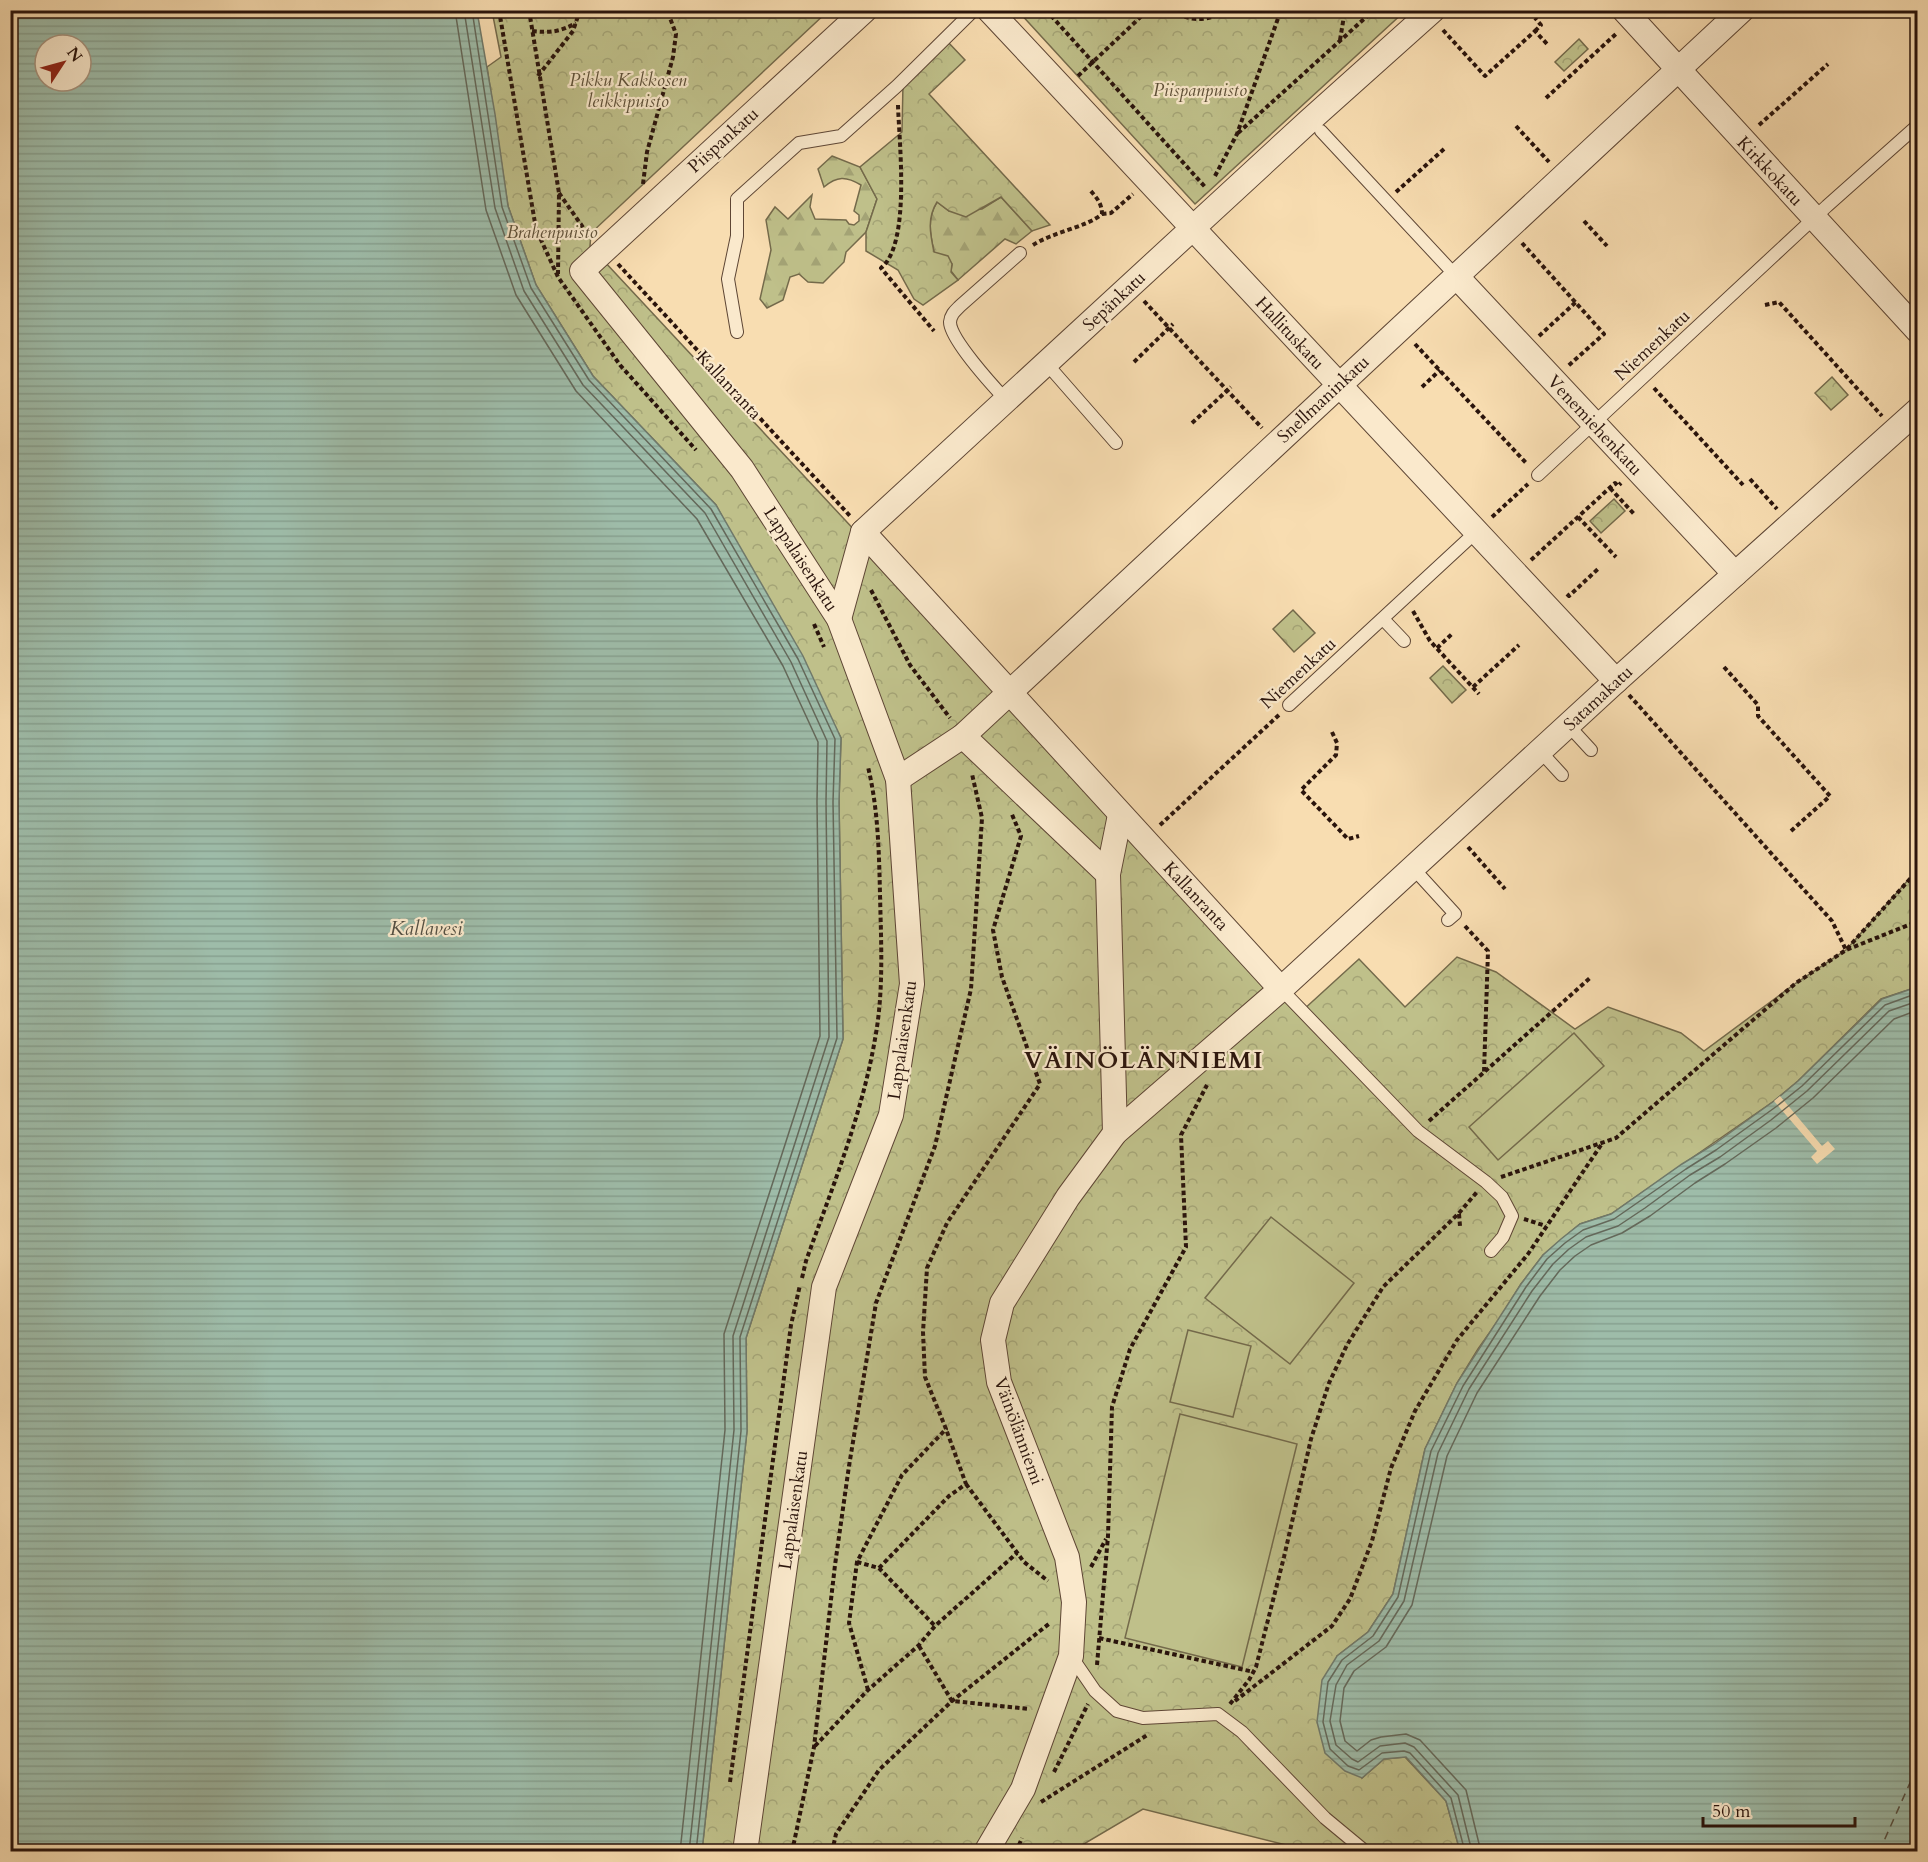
<svg xmlns="http://www.w3.org/2000/svg" width="1928" height="1862" viewBox="0 0 1928 1862" font-family="Cardo,serif">
  <style>
    .forest { fill: url(#forest-firs); stroke: #746a4b; stroke-width: 1.5 }
    .park { fill: url(#park-crowns); stroke: #746a4b; stroke-width: 1.5 }
    .pitch { fill: #bfc08a; stroke: #746a4b; stroke-width: 1.5 }
    .water { fill: url(#water-rules); stroke: #70796a; stroke-width: 1.5; fill-rule: evenodd }
    .pier { fill: #f8ddb1 }
    .lines { fill: none; stroke-linecap: round; stroke-linejoin: round }
    .shore { stroke: #64685a; stroke-width: 1.5 }
    .ferry { stroke: #534f43; stroke-width: 1.5; stroke-dasharray: 8 6; stroke-linecap: butt }
    .service-casing { stroke: #5e4635; stroke-width: 14 }
    .minor-casing { stroke: #5e4635; stroke-width: 26 }
    .path { stroke: #2a140c; stroke-width: 4; stroke-dasharray: 4.5 3; stroke-linecap: butt }
    .service { stroke: #fae9cc; stroke-width: 12 }
    .minor { stroke: #fae9cc; stroke-width: 24 }
    .labels { text-anchor: middle; stroke-width: 4.5; stroke-linejoin: round; paint-order: stroke }
    .park-label { font-size: 18px; font-style: italic; fill: #5e5038; stroke: #fae9cc }
    .street-label { font-size: 18px; fill: #2a140c; stroke: #fae9cc }
    .water-label { font-size: 20px; font-style: italic; fill: #534f43; stroke: #fae9cc }
    .district-label { font-size: 24px; font-weight: bold; letter-spacing: 1.5px; fill: #2a140c; stroke: #fae9cc }
  </style>
  <defs>
    <pattern id="forest-firs" width="22" height="20" patternUnits="userSpaceOnUse" patternTransform="scale(1.5)"><rect width="22" height="20" fill="#bfc08a"/><path d="M5 1l3.5 6h-7zM16 11l3.5 6h-7z" fill="#a4a476"/></pattern>
    <pattern id="park-crowns" width="20" height="18" patternUnits="userSpaceOnUse" patternTransform="scale(1.5)"><rect width="20" height="18" fill="#bfc08a"/><path d="M2 6a3 3 0 1 1 6 0M12 15a3 3 0 1 1 6 0" fill="none" stroke="#a4a476"/></pattern>
    <pattern id="water-rules" width="6" height="5" patternUnits="userSpaceOnUse" patternTransform="scale(1.5)"><rect width="6" height="5" fill="#9ebca9"/><path d="M0 2.5h6" fill="none" stroke="#88a190"/></pattern>
  </defs>
  <rect width="100%" height="100%" fill="#f8ddb1"/>
  <filter id="stains"><feTurbulence type="fractalNoise" baseFrequency=".00333" numOctaves="4"/><feColorMatrix values="0 0 0 0 .2 0 0 0 0 .09 0 0 0 0 .02 0 0 0 .5 -.17"/></filter>
  <radialGradient id="worn" r=".72"><stop offset=".6" stop-color="#630" stop-opacity="0"/><stop offset="1" stop-color="#630" stop-opacity=".3"/></radialGradient>
  <g class="forest">
    <path d="M832,156l28,11 17,32 -11,33 -20,20 -2,10 -21,21 -15,-1 -9,-8 -9,3 -7,23 -16,8 -7,-9 11,-49 -5,-30 9,-13 13,12 24,-24 -2,12 5,12 31,1 3,4 5,1 5,-4v-6l-5,-4 7,-26c-15,-9 -24,-9 -37,2l-6,-18z"/>
    <path d="M1001,197l31,34 -16,13 -11,-5 -47,41 -7,-9 1,-7 -18,-12c-4,-19 -7,-34 3,-50l12,9 33,-2z"/>
  </g>
  <g class="park">
    <path d="M492,11h336l-237,222 -1,13 712,765 57,-52 46,48 52,-50 39,15 79,57 33,-22 73,26 23,18 92,-68 50,-33 71,-80v117l-36,12 -83,82 -24,20 -163,113 -31,10 -37,31 -22,29 -21,34 -22,31 -21,34 -32,66 -32,145 -25,38 -31,24 25,122 22,-19 21,-2 41,44 14,50h-150l-167,-42 -71,42h-370l45,-420 -1,-93 97,-299 -4,-237 2,-64 -125,-233 -123,-129 -57,-91 -28,-79 -21,-139 14,-10z"/>
    <path d="M1018,11h387l-210,193z"/>
    <path d="M1579,39l9,10 -24,22 -9,-9z"/>
    <path d="M947,41l18,19 -36,34 121,131 -18,6 -31,-34 -35,20 -17,-6 -12,-9c-10,16 -7,31 -3,50l14,4 4,8 -1,8 7,8 -35,25 -9,-6 -16,-29 -32,-19v-19l11,-33 -17,-32 42,-35 1,-48z"/>
    <path d="M1832,377l16,18 -17,15 -16,-17z"/>
    <path d="M1614,499l11,12 -24,22 -11,-12z"/>
    <path d="M1293,610l22,23 -21,19 -21,-23z"/>
    <path d="M1443,666l23,24 -14,13 -22,-25z"/>
  </g>
  <g class="pitch">
    <path d="M1574,1033l30,33 -106,94 -29,-33z"/>
    <path d="M1271,1217l83,66 -64,81 -85,-66z"/>
    <path d="M1188,1330l63,16 -18,71 -63,-15z"/>
    <path d="M1180,1414l117,30 -55,223 -117,-29z"/>
  </g>
  <g class="water">
    <path d="M11,10l466,1 18,103 13,92 28,79 57,91 123,129 87,151 38,82 -2,64 4,237 -97,299 1,93 -45,420h-691zM45,45h36v36h-36z"/>
    <path d="M1917,987v864h-457l-14,-50 -40,-44 -22,2 -22,19 -17,-7 -20,-18 -8,-31 5,-42 15,-24 31,-24 25,-38 32,-145 32,-66 64,-99 22,-29 18,-16 19,-15 31,-10 71,-50 31,-19 61,-44 24,-20 84,-82z"/>
  </g>
  <path class="pier" d="M1780,1096l42,50 6,-5 7,8 -18,15 -6,-7 6,-6 -43,-50z"/>
  <g class="lines">
    <g class="shore">
      <path d="M455,10l31,200 30,85 60,96 121,128 86,147 35,76 -1,60 3,234 -96,298 1,96 -45,422"/>
      <path d="M464,10l31,198 29,83 59,94 122,128 86,149 36,79 -1,61 3,235 -96,299 1,94 -45,422"/>
      <path d="M472,10l30,197 29,81 58,92 122,129 87,150 37,80 -2,63 4,236 -97,299 1,94 -45,421"/>
      <path d="M1465,1852l-14,-54 -41,-45 -6,-2 -22,2 -23,17 -11,-4 -18,-17 -7,-27 5,-40 14,-22 31,-24 25,-39 33,-146 32,-65 63,-99 21,-28 18,-16 18,-13 31,-11 72,-50 30,-19 61,-44 25,-20 83,-81 33,-12"/>
      <path d="M1472,1852l-14,-57 -44,-48 -9,-4 -25,3 -22,16 -6,-3 -16,-14 -6,-24 6,-36 11,-20 32,-24 25,-40 34,-148 31,-64 63,-98 21,-27 16,-15 17,-12 32,-11 27,-18 45,-33 30,-18 51,-37 36,-29 82,-80 29,-10"/>
      <path d="M1481,1852l-15,-62 -46,-50 -14,-6 -25,3 -10,3 -14,11 -12,-10 -5,-20 4,-33 10,-17 32,-24 26,-42 35,-149 30,-63 63,-97 20,-26 15,-14 16,-11 31,-12 28,-17 45,-33 30,-19 51,-36 37,-30 81,-79 24,-9"/>
    </g>
    <path class="ferry" d="M1879,1852l39,-87"/>
    <defs>
      <g id="service">
        <path d="M1321,131l135,145"/>
        <path d="M737,332l-9,-53 9,-43v-37l62,-56 42,-7 56,-50 77,-76"/>
        <path d="M1046,363l70,80"/>
        <path d="M1006,400c-13,-14 -56,-61 -56,-78 1,-8 5,-11 10,-16l60,-53"/>
        <path d="M1538,475l289,-269 91,-81"/>
        <path d="M1383,619l21,22"/>
        <path d="M1289,705l187,-173"/>
        <path d="M1568,725l23,25"/>
        <path d="M1540,751l22,24"/>
        <path d="M1413,868l42,46 -7,6"/>
        <path d="M1281,989l137,142 68,51 16,15 10,19 -9,21 -12,14"/>
        <path d="M1071,1656l24,35 22,20 26,7 75,-4 24,18 83,86 41,34"/>
      </g>
      <g id="minor">
        <path d="M989,10l627,671"/>
        <path d="M1624,10l294,321"/>
        <path d="M1456,276l279,298"/>
        <path d="M863,532l418,457"/>
        <path d="M839,619l24,-87 446,-411 124,-111"/>
        <path d="M963,736l145,138"/>
        <path d="M898,779l65,-43 779,-726"/>
        <path d="M1115,1133l-7,-259 12,-59"/>
        <path d="M745,1852l79,-565 67,-172 21,-131 -14,-205 -59,-160 -97,-150 -160,-198 283,-261"/>
        <path d="M986,1852l37,-63 48,-133 3,-54 -7,-45 -68,-175 -6,-42 9,-37 66,-106 47,-64 166,-144 335,-308 302,-271"/>
      </g>
    </defs>
    <use href="#service" class="service-casing"/>
    <use href="#minor" class="minor-casing"/>
    <g class="path">
      <path d="M499,10l37,219 22,48 62,88 76,85"/>
      <path d="M529,10l30,183 -1,81"/>
      <path d="M1046,10l160,178"/>
      <path d="M1171,10c24,14 35,10 60,0"/>
      <path d="M1443,30l42,46 50,-45 13,14"/>
      <path d="M532,31c18,2 28,1 44,-8"/>
      <path d="M1535,31l6,-6 -6,-7"/>
      <path d="M1340,40l5,-30"/>
      <path d="M538,76l35,-45 7,-21"/>
      <path d="M1078,76l70,-66"/>
      <path d="M1546,98l71,-65"/>
      <path d="M898,105c1,37 13,139 -17,163l53,63"/>
      <path d="M1759,125l69,-61"/>
      <path d="M1516,126l33,36"/>
      <path d="M1238,133l136,-123"/>
      <path d="M1215,176l22,-42 44,-124"/>
      <path d="M643,184l4,-32 26,-95 3,-23 -9,-24"/>
      <path d="M1396,192l48,-43"/>
      <path d="M559,193l30,43"/>
      <path d="M1102,214l9,-1 22,-19"/>
      <path d="M1584,221l23,25"/>
      <path d="M1522,243l82,91 -36,32"/>
      <path d="M1033,245c20,-13 54,-18 69,-31 0,-11 -6,-17 -13,-25"/>
      <path d="M618,264l233,253"/>
      <path d="M1144,301l118,127"/>
      <path d="M1765,305l14,-3 103,114"/>
      <path d="M1539,336l37,-34"/>
      <path d="M1415,344l112,120"/>
      <path d="M1134,362l39,-38"/>
      <path d="M1422,387l18,-17"/>
      <path d="M1654,388l89,97"/>
      <path d="M1192,423l39,-36"/>
      <path d="M1750,479l27,30"/>
      <path d="M1610,488l25,27"/>
      <path d="M1492,517l36,-33"/>
      <path d="M1578,517l38,40"/>
      <path d="M1531,560l84,-77 3,3 3,-3"/>
      <path d="M871,590l39,75 40,53"/>
      <path d="M1567,594l2,2 30,-28"/>
      <path d="M1413,611l17,30 49,53"/>
      <path d="M814,624l10,23"/>
      <path d="M1437,648l16,-15"/>
      <path d="M1724,667l34,38v11l72,80 -39,35"/>
      <path d="M1473,687l46,-42"/>
      <path d="M1629,695l203,226 14,29 72,-80"/>
      <path d="M1332,732l5,11 -1,12 -35,35 47,49 11,-3"/>
      <path d="M1160,825l120,-111"/>
      <path d="M1468,847l37,42"/>
      <path d="M1465,926l23,25 -4,121"/>
      <path d="M1429,1121l161,-143"/>
      <path d="M1501,1177l115,-39 180,-155 50,-33 65,-26 7,-5"/>
      <path d="M1459,1214l1,12"/>
      <path d="M1524,1219l22,7"/>
      <path d="M802,1278l4,-17c26,-73 56,-146 69,-222 9,-48 6,-97 5,-145 -1,-43 -2,-86 -12,-127"/>
      <path d="M966,1484l58,78 24,19"/>
      <path d="M857,1562l22,6 56,58"/>
      <path d="M1091,1567l15,-28"/>
      <path d="M879,1568l70,-72 17,-12 -20,-55"/>
      <path d="M1099,1638l155,34"/>
      <path d="M919,1646l33,55 78,8"/>
      <path d="M1097,1665l11,-129 4,-129 18,-58 56,-102 -5,-112 26,-50"/>
      <path d="M868,1690l-19,-67 8,-61 45,-87 44,-46 -21,-52 -2,-45 4,-64 20,-45 93,-139 -38,-107 -9,-47 28,-94 -10,-24"/>
      <path d="M1235,1701l97,-75 18,-27 22,-58 19,-73 24,-57 42,-71 71,-86 73,-109"/>
      <path d="M1230,1704l19,-24 7,-13 28,-110 27,-118 18,-56 18,-38 36,-58 76,-74 18,-21"/>
      <path d="M815,1746l53,-56 51,-45 16,-19 82,-73"/>
      <path d="M1054,1772l34,-68"/>
      <path d="M730,1782l61,-457 9,-40"/>
      <path d="M1041,1802l108,-68"/>
      <path d="M792,1852l22,-105 21,-182 14,-99 27,-163 59,-157 36,-157 11,-171 -10,-44"/>
      <path d="M832,1852l4,-18 43,-64 73,-69 98,-78"/>
      <path d="M1016,1852l6,-14"/>
    </g>
    <use href="#service" class="service"/>
    <use href="#minor" class="minor"/>
  </g>
  <g class="labels">
    <g class="park-label">
      <text x="628" y="86">Pikku Kakkosen<tspan x="628" dy="21">leikkipuisto</tspan></text>
      <text x="1200" y="96">Piispanpuisto</text>
      <text x="552" y="238">Brahenpuisto</text>
    </g>
    <g class="street-label">
      <text transform="translate(723 140) rotate(-42)" y="6">Piispankatu</text>
      <text transform="translate(1770 171) rotate(47)" y="6">Kirkkokatu</text>
      <text transform="translate(1114 301) rotate(-43)" y="6">Sepänkatu</text>
      <text transform="translate(1290 333) rotate(47)" y="6">Hallituskatu</text>
      <text transform="translate(1652 345) rotate(-43)" y="6">Niemenkatu</text>
      <text transform="translate(729 385) rotate(47)" y="6">Kallanranta</text>
      <text transform="translate(1323 399) rotate(-43)" y="6">Snellmaninkatu</text>
      <text transform="translate(1595 425) rotate(47)" y="6">Venemiehenkatu</text>
      <text transform="translate(801 559) rotate(57)" y="6">Lappalaisenkatu</text>
      <text transform="translate(1298 673) rotate(-43)" y="6">Niemenkatu</text>
      <text transform="translate(1598 698) rotate(-43)" y="6">Satamakatu</text>
      <text transform="translate(1196 896) rotate(47)" y="6">Kallanranta</text>
      <text transform="translate(902 1040) rotate(-82)" y="6">Lappalaisenkatu</text>
      <text transform="translate(1019 1431) rotate(70)" y="6">Väinölänniemi</text>
      <text transform="translate(793 1510) rotate(-82)" y="6">Lappalaisenkatu</text>
    </g>
    <g class="water-label">
      <text x="426" y="935">Kallavesi</text>
    </g>
    <g class="district-label">
      <text x="1144" y="1068">VÄINÖLÄNNIEMI</text>
    </g>
  </g>
  <rect width="1928" height="1862" fill="none" stroke="#f8ddb1" stroke-width="36"/>
  <rect x="12" y="12" width="1904" height="1838" fill="none" stroke="#2a140c" stroke-width="3"/>
  <rect x="18" y="18" width="1892" height="1826" fill="none" stroke="#2a140c" stroke-width="1.5"/>
  <g transform="translate(63 63) rotate(54)"><circle r="28" fill="#fae9cc" stroke="#a7947f" stroke-width="1.5"/>
  <path d="M0-4.5L10 22L0 15L-10 22Z" fill="#8f2418"/>
  <text y="-9" font-size="16" font-weight="bold" text-anchor="middle" fill="#2a140c">N</text>
  </g>
  <path d="M1703 1817v9h152v-9" fill="none" stroke="#2a140c" stroke-width="3"/>
  <text x="1712" y="1817" font-size="18" fill="#2a140c" stroke="#fae9cc" stroke-width="4.5" paint-order="stroke">50 m</text>
  <rect width="100%" height="100%" filter="url(#stains)"/>
  <rect width="100%" height="100%" fill="url(#worn)"/>
</svg>
